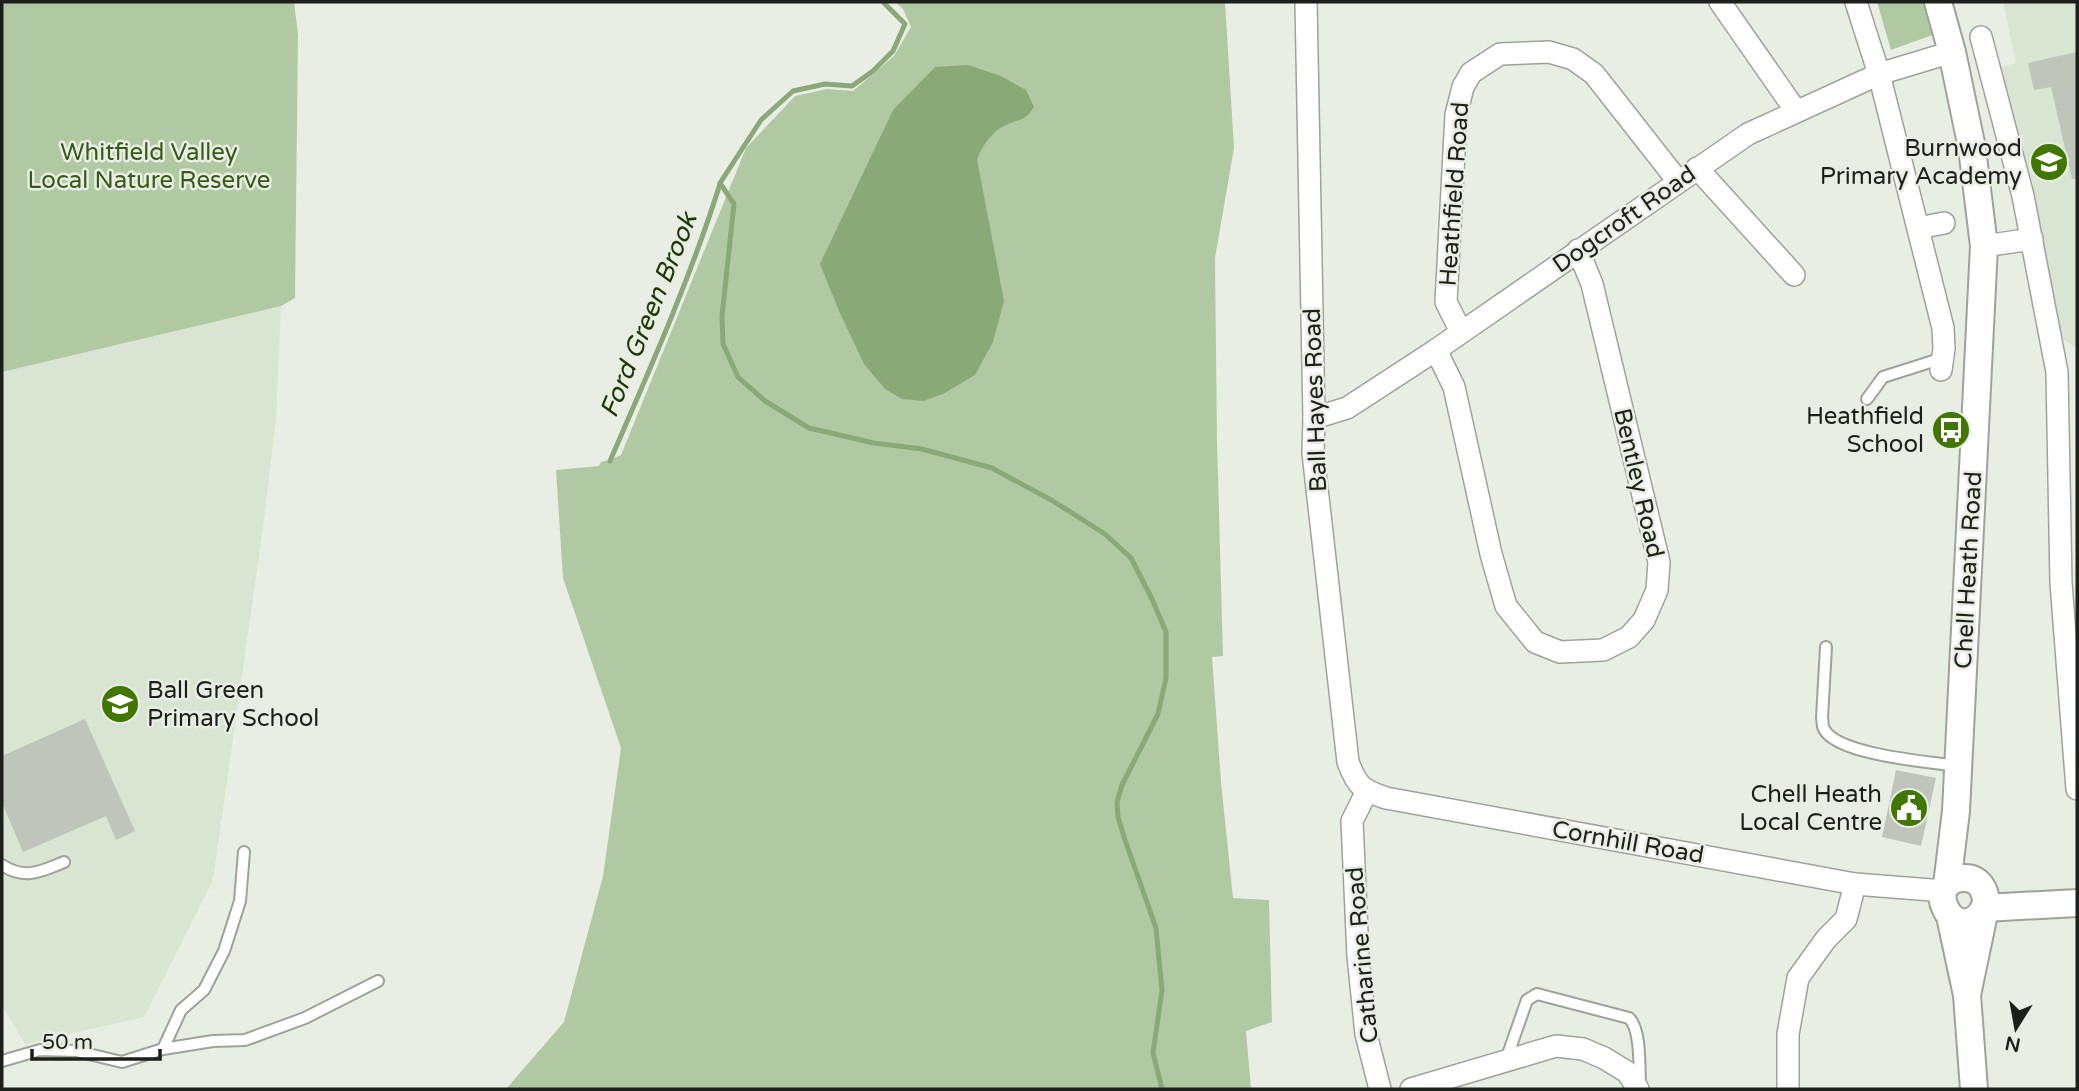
<svg xmlns="http://www.w3.org/2000/svg" width="2079" height="1091" viewBox="0 0 2079 1091" font-family="'Varela Round',sans-serif">
  <style>
    .built { fill: #d9e4d3 }
    .green { fill: #b1c9a2 }
    .water { fill: #8ba879 }
    .lines { fill: none; stroke-linecap: round; stroke-linejoin: round }
    .stream { stroke: #8ba879; stroke-width: 5 }
    .building { fill: #bfc5bb }
    .service-casing { stroke: #9ea39a; stroke-width: 14 }
    .minor-casing { stroke: #9ea39a; stroke-width: 24 }
    .tertiary-casing { stroke: #9ea39a; stroke-width: 30 }
    .service { stroke: #fff; stroke-width: 10 }
    .minor { stroke: #fff; stroke-width: 21 }
    .tertiary { stroke: #fff; stroke-width: 26 }
    .labels { text-anchor: middle; stroke-width: 5; stroke-linejoin: round; paint-order: stroke }
    .poi-label { font-size: 24px; fill: #1d1f1b; stroke: #e8eee4; text-anchor: end }
    .park-label { font-size: 24px; fill: #375b17; stroke: #e8eee4 }
    .street-label { font-size: 24px; fill: #1d1f1b; stroke: #e8eee4 }
    .water-label { font-size: 26px; font-style: italic; fill: #1d3803; stroke: #e8eee4 }
  </style>
  <rect width="100%" height="100%" fill="#e8eee4"/>
  <g class="built">
    <path d="M2003,2h74v347l-15,-11 -18,-83 -47,-187 19,-5z"/>
    <path d="M281,306l-5,113 -13,109 -50,352 -69,137 -119,27 -23,-38v-634z"/>
  </g>
  <g class="green">
    <path d="M2,2h292l4,32 -3,264 -14,8 -279,66z"/>
    <path d="M895,2h330l9,146 -19,110 2,184 6,214 -11,1 9,125 12,116 36,2 3,122 -26,9 5,58h-745l58,-67 39,-146 18,-128 -58,-170 -7,-108 43,-4 2,-4 9,-2 11,-5 125,-307 49,-52 32,-7 26,2 41,-35 17,-29 -8,-18z"/>
    <path d="M1877,2h51l10,31 -47,17z"/>
  </g>
  <path class="water" d="M968,65l33,11 25,14 8,17c-10,15 -13,11 -28,18 -15,7 -23,20 -29,34l27,142 -11,41 -18,33 -32,19 -20,7 -21,-2 -17,-10 -21,-25 -25,-53 -19,-47 73,-154 42,-43z"/>
  <g class="lines">
    <g class="stream">
      <path d="M883,2l22,22 -12,27 -20,20 -21,15 -27,-2 -32,7 -32,29 -41,63 14,21 -12,112 1,28 15,33 27,24 44,27 65,15 48,6 70,19 61,33 52,33 26,24 21,41 14,33v46l-8,36 -36,71 -5,17 1,15 7,23 31,88 6,62 -9,63 9,36"/>
      <path d="M610,461c40,-92 80,-182 110,-277"/>
    </g>
  </g>
  <g class="building">
    <path d="M2077,52v127h-5l-21,-92 -17,3 -6,-27z"/>
    <path d="M85,719l50,112 -19,9 -10,-24 -83,36 -21,-49v-47z"/>
    <path d="M1896,770l40,8 -15,68 -39,-9z"/>
  </g>
  <g class="lines">
    <defs>
      <g id="service">
        <path d="M1867,399l16,-22 60,-19"/>
        <path d="M1826,647l-4,71c1,4 0,8 2,11 13,26 106,33 134,37"/>
        <path d="M2,865c23,15 38,7 62,-3"/>
        <path d="M163,1049l50,-8 32,-1 60,-22 73,-37"/>
        <path d="M1506,1060l21,-60 10,-6 92,24c12,11 10,48 11,65"/>
        <path d="M2,1061l38,-11 36,1 46,11 41,-13 18,-39 23,-20 20,-39 16,-50 4,-49"/>
      </g>
      <g id="minor">
        <path d="M1306,2l8,416 -1,35 35,309c9,24 14,28 38,36l469,86 89,7"/>
        <path d="M1720,2l76,109"/>
        <path d="M1856,2l23,72 64,254 1,20 -3,22"/>
        <path d="M1981,37l42,159 34,176 4,211 16,206"/>
        <path d="M1697,168l97,107"/>
        <path d="M1919,228l25,-5"/>
        <path d="M1984,246l48,-7"/>
        <path d="M1461,332l-15,-30 10,-187 7,-28 8,-14 29,-19 49,-2 24,7 21,15 84,107"/>
        <path d="M1436,350l18,37 37,167 15,52 29,36 25,10 43,-2 26,-13 15,-17 13,-30 2,-28 -67,-278 -14,-34"/>
        <path d="M1314,418l33,-10 89,-58 312,-216 131,-60 73,-22"/>
        <path d="M1367,791l-15,30 6,135 8,78 14,55"/>
        <path d="M1411,1089l145,-43 27,3 21,9 23,14 11,17"/>
        <path d="M1788,1089v-55l10,-56 28,-39 20,-20 9,-35"/>
      </g>
      <g id="tertiary">
        <path d="M1938,2l14,50 20,96 12,98 -28,565 -9,74"/>
        <path d="M1984,908l93,-5"/>
        <path d="M1950,916l17,79 7,94"/>
        <path d="M1967,995l19,-91c0,-14 -7,-27 -23,-26 -43,2 -9,71 20,33"/>
      </g>
    </defs>
    <use href="#service" class="service-casing"/>
    <use href="#minor" class="minor-casing"/>
    <use href="#tertiary" class="tertiary-casing"/>
    <use href="#service" class="service"/>
    <use href="#minor" class="minor"/>
    <use href="#tertiary" class="tertiary"/>
  </g>
  <defs>
    <symbol id="school-disc" viewBox="-11 -11 22 22"><circle r="9.5" fill="#417601" stroke="#e8eee4"/><path d="M0-5L7-2L0 1L-7-2ZM-4 1L0 2.5L4 1V4Q0 6-4 4Z" fill="#fff"/></symbol>
    <symbol id="bus-disc" viewBox="-11 -11 22 22"><circle r="9.5" fill="#417601" stroke="#e8eee4"/><path d="M-5-6H5V4H4V6H2V4H-2V6H-4V4H-5ZM-3.5-4V0h7V-4ZM-3.5 1.2v1.5H-2V1.2ZM2 1.2v1.5H3.5V1.2Z" fill="#fff"/></symbol>
    <symbol id="civic-disc" viewBox="-11 -11 22 22"><circle r="9.5" fill="#417601" stroke="#e8eee4"/><path d="M-.6-6.5H3V-4.5H.6V-3L4-1V1h2V6H-6V1h2V-1L-.6-3ZM-1.2 2.5V6h2.4V2.5Z" fill="#fff"/></symbol>
  </defs>
  <g fill-rule="evenodd">
    <use href="#school-disc" x="2027" y="140" width="44" height="44"/>
    <use href="#bus-disc" x="1929" y="408" width="44" height="44"/>
    <use href="#school-disc" x="98" y="682" width="44" height="44"/>
    <use href="#civic-disc" x="1887" y="786" width="44" height="44"/>
  </g>
  <g class="labels">
    <g class="poi-label">
      <text x="2022" y="156">Burnwood<tspan x="2022" dy="28">Primary Academy</tspan></text>
      <text x="1924" y="424">Heathfield<tspan x="1924" dy="28">School</tspan></text>
      <text x="147" y="698" text-anchor="start">Ball Green<tspan x="147" dy="28">Primary School</tspan></text>
      <text x="1882" y="802">Chell Heath<tspan x="1882" dy="28">Local Centre</tspan></text>
    </g>
    <g class="park-label">
      <text x="149" y="160">Whitfield Valley<tspan x="149" dy="28">Local Nature Reserve</tspan></text>
    </g>
    <g class="street-label">
      <text transform="translate(1454 194) rotate(-86)" y="8">Heathfield Road</text>
      <text transform="translate(1624 219) rotate(-35)" y="8">Dogcroft Road</text>
      <text transform="translate(1315 400) rotate(-92)" y="8">Ball Hayes Road</text>
      <text transform="translate(1639 483) rotate(77)" y="8">Bentley Road</text>
      <text transform="translate(1968 570) rotate(-87)" y="8">Chell Heath Road</text>
      <text transform="translate(1628 842) rotate(10)" y="8">Cornhill Road</text>
      <text transform="translate(1362 955) rotate(-95)" y="8">Catharine Road</text>
    </g>
    <g class="water-label">
      <text transform="translate(648 315) rotate(-68)" y="9">Ford Green Brook</text>
    </g>
  </g>
  <rect width="2079" height="1091" fill="none" stroke="#1d1f1b" stroke-width="7"/>
  <g transform="translate(2016 1028) rotate(191)" stroke="#e8eee4" stroke-width="5" paint-order="stroke">
  <path d="M0-5L12 26L0 18L-12 26Z" fill="#1d1f1b"/>
  <text y="-10" font-size="19" font-weight="bold" text-anchor="middle" fill="#1d1f1b">N</text>
  </g>
  <path d="M32 1049v10h128v-10" fill="none" stroke="#1d1f1b" stroke-width="3.5"/>
  <text x="42" y="1049" font-size="21" fill="#1d1f1b" stroke="#e8eee4" stroke-width="5" paint-order="stroke">50 m</text>
</svg>
